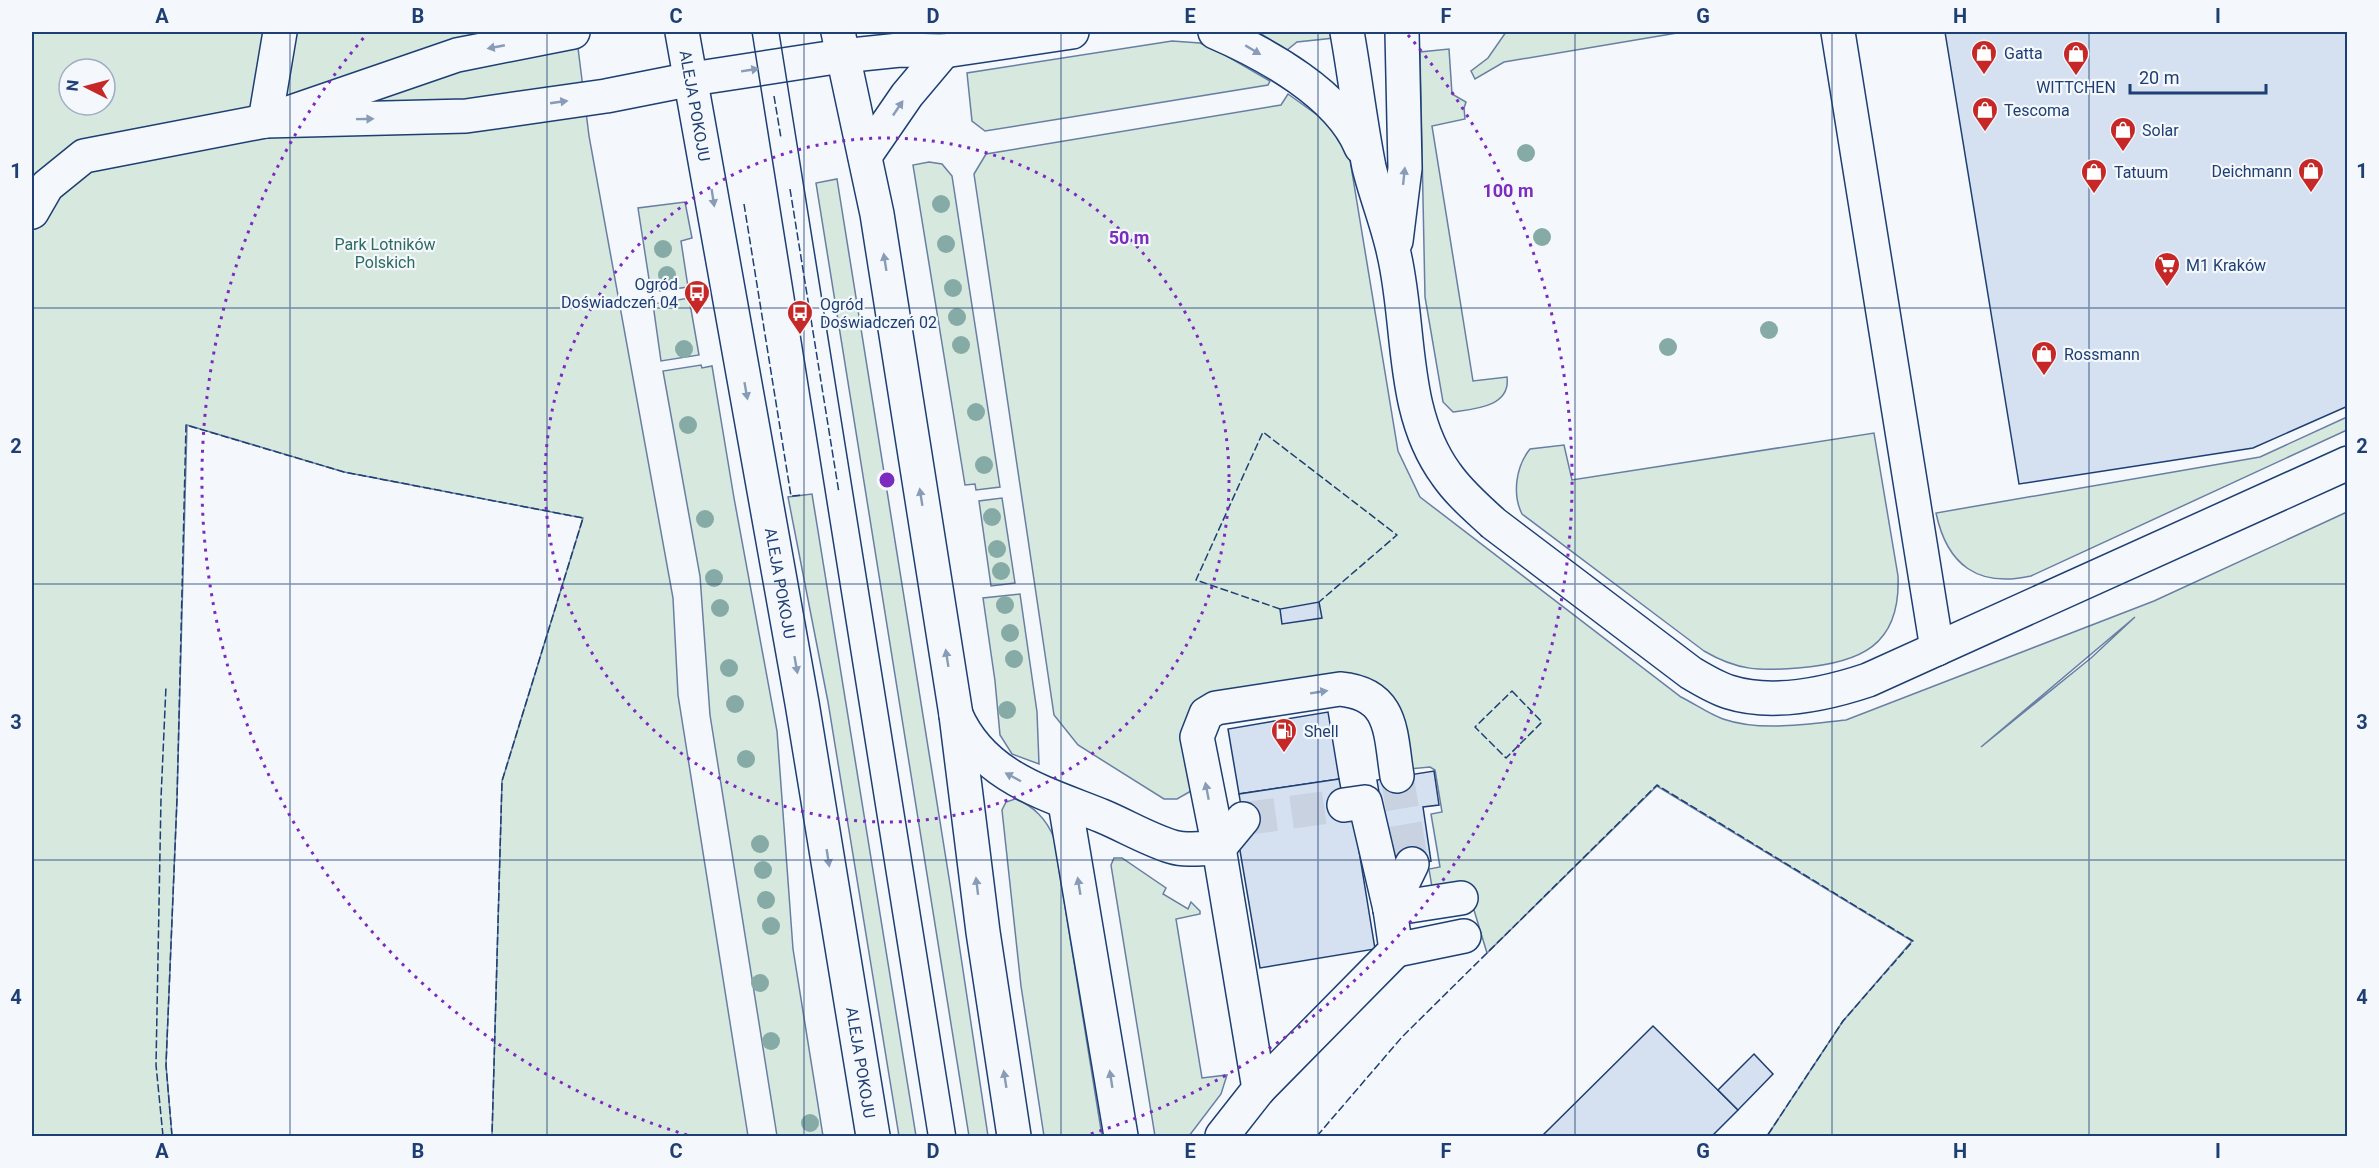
<svg xmlns="http://www.w3.org/2000/svg" width="2379" height="1168" viewBox="0 0 2379 1168" font-family="Roboto,sans-serif">
  <style>
    .green { fill: #d7e8df; stroke: #687fa3; stroke-width: 1.5; fill-rule: evenodd }
    .building { fill: #d5e0f0; stroke: #1d3f73; stroke-width: 1.5 }
    .lines { fill: none; stroke-linecap: round; stroke-linejoin: round }
    .minor-tunnel { stroke: #c9d2e0; stroke-width: 33; stroke-dasharray: 33 16; stroke-linecap: butt }
    .minor-casing { stroke: #1d3f73; stroke-width: 36 }
    .major-casing { stroke: #1d3f73; stroke-width: 36 }
    .minor { stroke: #f4f7fb; stroke-width: 33 }
    .major { stroke: #f4f7fb; stroke-width: 33 }
    .tram { stroke: #1d3f73; stroke-width: 1.5 }
    .fence { stroke: #1d3f73; stroke-width: 1.5; stroke-dasharray: 8 3; stroke-linecap: butt }
    .tree { fill: #86aba6 }
    .oneway { fill: #889bb7 }
    .grid { fill: none; stroke: #1d3f73; stroke-width: 1.5; stroke-opacity: 0.55 }
    .ring { fill: none; stroke: #7b2cbf; stroke-width: 3; stroke-dasharray: 3 6 }
    .labels { text-anchor: middle; stroke-width: 4.5; stroke-linejoin: round; paint-order: stroke }
    .poi-label { font-size: 16px; fill: #1d3f73; stroke: #f4f7fb; text-anchor: start }
    .street-label { font-size: 16px; fill: #1d3f73; stroke: #f4f7fb }
    .park-label { font-size: 16px; fill: #2c6c60; stroke: #f4f7fb }
    .centre { fill: #7b2cbf; stroke: #f4f7fb; stroke-width: 3 }
    .ring-label { font-size: 18px; text-anchor: middle; font-weight: bold; fill: #7b2cbf; stroke: #f4f7fb; stroke-width: 4.5; stroke-linejoin: round; paint-order: stroke }
    .neatline { fill: none; stroke: #1d3f73; stroke-width: 2 }
    .grid-label { font-size: 20px; text-anchor: middle; font-weight: bold; fill: #1d3f73 }
  </style>
  <rect width="100%" height="100%" fill="#f4f7fb"/>
  <g class="green">
    <path d="M32,32h544l13,104 84,462 5,97 70,441h-256l10,-355 81,-263 -239,-46 -157,-47 -10,374 -11,266 6,71h-140zM69,69h36v36h-36z"/>
    <path d="M1258,32h74l2,6 -37,4 -10,8z"/>
    <path d="M1506,32h177l-179,30 -29,17 -4,-8 17,-13z"/>
    <path d="M1172,41l28,2 20,9 50,29 -2,4 -283,46 -13,-10 -5,-48z"/>
    <path d="M1449,49l3,45 14,8 -2,6 1,11 -33,7 41,255 34,-4c4,30 -33,32 -54,35l-10,-10 -18,-105 -5,-245z"/>
    <path d="M1288,94l39,28 22,32 49,297 22,46 261,200c14,7 28,17 42,22 38,13 84,5 123,1l308,-119 193,-89v624h-580l76,-115 69,-80 -255,-155 -170,167 -20,-66h-35l-3,-18 11,-2 -9,-53 11,-2 -7,-42 -5,-3 -21,2c-5,-15 -16,-68 -23,-78 -12,-16 -35,-16 -53,-17l-142,36 -8,18 8,63 -14,8h-13l-86,-54 -24,-30 -80,-541 12,-20 295,-49zM2135,617l-44,41 -110,89z"/>
    <path d="M929,162l13,2 10,12 48,311 -24,3 -1,-6 -10,1 -52,-320z"/>
    <path d="M837,179l113,705 38,252h-19l-153,-953z"/>
    <path d="M685,202l7,36 -11,3 7,46 -37,5 -13,-84z"/>
    <path d="M689,298l10,57 -38,6 -8,-57z"/>
    <path d="M701,365l1,3 10,-2 22,132 43,233 16,218 30,187h-46l-67,-421 -10,-139 -37,-205z"/>
    <path d="M2347,417v13l-316,146c-53,12 -84,-11 -95,-63l324,-56z"/>
    <path d="M1874,433l24,143c3,70 -38,87 -100,92 -38,3 -60,3 -94,-17l-182,-137c-10,-20 -6,-48 8,-65l34,-4 8,35z"/>
    <path d="M812,494l104,642h-17l-71,-434 -40,-205z"/>
    <path d="M1002,498l13,85 -24,3 -12,-85z"/>
    <path d="M1020,594l17,118 2,52 -27,-10 -12,-19 -5,-54 -12,-83z"/>
    <path d="M1015,799c18,6 32,21 39,39l48,298h-58l-23,-150 -19,-176 4,-8z"/>
    <path d="M1114,858h8l44,30 -3,6 25,15 3,-7 9,9v3l-24,5 26,159 25,-3 -6,19 -32,42h-34l-44,-271z"/>
  </g>
  <g class="building">
    <path d="M1945,32h403v374l-95,42 -234,36z"/>
    <path d="M1319,602l3,16 -40,6 -2,-15z"/>
    <path d="M1328,712l11,67 -100,15 -11,-65z"/>
    <path d="M1434,771l5,34 -16,2 8,54 -40,6 -14,-87z"/>
    <path d="M1339,779l8,42 7,-1 21,129 -115,19 -22,-129 8,-2 -7,-43z"/>
    <path d="M1653,1026l85,84 -26,26h-170z"/>
    <path d="M1754,1054l19,20 -35,36 -20,-20z"/>
  </g>
  <g class="lines">
    <g class="minor-tunnel">
      <path d="M1397,776l15,88"/>
      <path d="M1243,819l101,-14"/>
    </g>
    <defs>
      <g id="minor">
        <path d="M1215,32c51,22 124,62 146,115"/>
        <path d="M1347,32c8,44 13,90 22,135 7,29 19,58 25,87 17,73 6,157 52,220 13,19 31,34 47,49l198,150c12,7 25,15 38,19 44,14 97,2 139,-12l480,-217"/>
        <path d="M1838,32l99,617"/>
        <path d="M265,121l201,-5 140,-20 86,-17 150,-23 58,-6 44,1 128,-19"/>
        <path d="M265,121l15,-89"/>
        <path d="M865,156l42,-61 37,-44"/>
        <path d="M32,212l15,-26 37,-30 181,-35 192,-66 116,-23"/>
        <path d="M1396,241l9,-73 -3,-136"/>
        <path d="M956,715c27,62 89,78 146,101 24,10 47,24 71,31 13,4 32,1 46,1l40,241 -37,47"/>
        <path d="M1065,803l56,333"/>
        <path d="M1219,848l-22,-111 9,-23 10,-6 124,-19c54,5 50,44 57,87"/>
        <path d="M1219,848l24,-29"/>
        <path d="M1390,909l71,-11"/>
        <path d="M1390,909l22,-45"/>
        <path d="M1396,950l68,-14"/>
        <path d="M1259,1089l137,-139 -6,-41 -25,-107 -21,3"/>
      </g>
      <g id="major">
        <path id="s1" d="M682,32l120,671 71,433"/>
        <path d="M838,32l39,182 79,501 27,217 31,204"/>
      </g>
    </defs>
    <use href="#minor" class="minor-casing"/>
    <use href="#major" class="major-casing"/>
    <use href="#minor" class="minor"/>
    <use href="#major" class="major"/>
    <g class="tram">
      <path d="M752,32l176,1104"/>
      <path d="M779,32l177,1104"/>
    </g>
    <g class="fence">
      <path d="M774,96l7,42"/>
      <path d="M790,189l49,304"/>
      <path d="M744,204l47,292 11,-1"/>
      <path d="M1280,609l-84,-29 67,-148 134,103 -78,67"/>
      <path d="M1512,691l30,31 -36,36 -31,-31z"/>
      <path d="M163,1136l-7,-71 5,-267 5,-112"/>
      <path d="M172,1136l-6,-71 11,-266 9,-374 158,47 239,46 -81,263 -10,355"/>
      <path d="M1317,1136l85,-99 255,-252 256,156 -70,80 -76,115"/>
    </g>
  </g>
  <g class="tree">
    <circle cx="1526" cy="153" r="9"/>
    <circle cx="941" cy="204" r="9"/>
    <circle cx="1542" cy="237" r="9"/>
    <circle cx="946" cy="244" r="9"/>
    <circle cx="663" cy="249" r="9"/>
    <circle cx="667" cy="275" r="9"/>
    <circle cx="953" cy="288" r="9"/>
    <circle cx="957" cy="317" r="9"/>
    <circle cx="1769" cy="330" r="9"/>
    <circle cx="961" cy="345" r="9"/>
    <circle cx="1668" cy="347" r="9"/>
    <circle cx="684" cy="349" r="9"/>
    <circle cx="976" cy="412" r="9"/>
    <circle cx="688" cy="425" r="9"/>
    <circle cx="984" cy="465" r="9"/>
    <circle cx="992" cy="517" r="9"/>
    <circle cx="705" cy="519" r="9"/>
    <circle cx="997" cy="549" r="9"/>
    <circle cx="1001" cy="571" r="9"/>
    <circle cx="714" cy="578" r="9"/>
    <circle cx="1005" cy="605" r="9"/>
    <circle cx="720" cy="608" r="9"/>
    <circle cx="1010" cy="633" r="9"/>
    <circle cx="1014" cy="659" r="9"/>
    <circle cx="729" cy="668" r="9"/>
    <circle cx="735" cy="704" r="9"/>
    <circle cx="1007" cy="710" r="9"/>
    <circle cx="746" cy="759" r="9"/>
    <circle cx="760" cy="844" r="9"/>
    <circle cx="763" cy="870" r="9"/>
    <circle cx="766" cy="900" r="9"/>
    <circle cx="771" cy="926" r="9"/>
    <circle cx="760" cy="983" r="9"/>
    <circle cx="771" cy="1041" r="9"/>
    <circle cx="810" cy="1123" r="9"/>
  </g>
  <defs><path id="oneway-solid" d="M-6-.8H1V-3.2L6.5 0L1 3.2V.8H-6Z" transform="scale(1.5)"/></defs>
  <g class="oneway">
    <use href="#oneway-solid" transform="translate(496 47) rotate(169)"/>
    <use href="#oneway-solid" transform="translate(1253 50) rotate(31)"/>
    <use href="#oneway-solid" transform="translate(750 70) rotate(-9)"/>
    <use href="#oneway-solid" transform="translate(559 102) rotate(-8)"/>
    <use href="#oneway-solid" transform="translate(898 108) rotate(-56)"/>
    <use href="#oneway-solid" transform="translate(365 119) rotate(-1)"/>
    <use href="#oneway-solid" transform="translate(1404 176) rotate(-84)"/>
    <use href="#oneway-solid" transform="translate(713 198) rotate(81)"/>
    <use href="#oneway-solid" transform="translate(885 262) rotate(-99)"/>
    <use href="#oneway-solid" transform="translate(746 391) rotate(80)"/>
    <use href="#oneway-solid" transform="translate(921 497) rotate(-99)"/>
    <use href="#oneway-solid" transform="translate(947 658) rotate(-99)"/>
    <use href="#oneway-solid" transform="translate(796 665) rotate(80)"/>
    <use href="#oneway-solid" transform="translate(1319 692) rotate(-9)"/>
    <use href="#oneway-solid" transform="translate(1013 777) rotate(-152)"/>
    <use href="#oneway-solid" transform="translate(1207 791) rotate(-101)"/>
    <use href="#oneway-solid" transform="translate(828 858) rotate(81)"/>
    <use href="#oneway-solid" transform="translate(977 886) rotate(-97)"/>
    <use href="#oneway-solid" transform="translate(1079 886) rotate(-99)"/>
    <use href="#oneway-solid" transform="translate(1005 1079) rotate(-99)"/>
    <use href="#oneway-solid" transform="translate(1111 1079) rotate(-99)"/>
  </g>
  <path class="grid" d="M290,32v1104M547,32v1104M804,32v1104M1061,32v1104M1318,32v1104M1575,32v1104M1832,32v1104M2089,32v1104M32,308h2316M32,584h2316M32,860h2316"/>
  <g class="ring">
    <circle cx="887" cy="480" r="342"/>
    <path d="M687 1135A685 685 0 0 1 366 35M1408 35A685 685 0 0 1 1087 1135"/>
  </g>
  <defs>
    <symbol id="shop-pin" viewBox="-11 -11 22 30"><path d="M0 17L-7.5 6A9.5 9.5 0 1 1 7.5 6Z" fill="#c62828" stroke="#f4f7fb"/><path d="M-5-2.5h2.3a2.7 3.5 0 0 1 5.4 0H5L5.5 6h-11ZM-1.5-2.5h3a1.5 2.3 0 0 0-3 0Z" fill="#fff"/></symbol>
    <symbol id="supermarket-pin" viewBox="-11 -11 22 30"><path d="M0 17L-7.5 6A9.5 9.5 0 1 1 7.5 6Z" fill="#c62828" stroke="#f4f7fb"/><path d="M-6-5.5h2.5l.6 2H6L4.5 2H-2.5L-4.4-4H-6ZM-1.5 3.2a1.3 1.3 0 1 0 .1 0ZM3 3.2a1.3 1.3 0 1 0 .1 0Z" fill="#fff"/></symbol>
    <symbol id="bus-pin" viewBox="-11 -11 22 30"><path d="M0 17L-7.5 6A9.5 9.5 0 1 1 7.5 6Z" fill="#c62828" stroke="#f4f7fb"/><path d="M-5-6H5V4H4V6H2V4H-2V6H-4V4H-5ZM-3.5-4V0h7V-4ZM-3.5 1.2v1.5H-2V1.2ZM2 1.2v1.5H3.5V1.2Z" fill="#fff"/></symbol>
    <symbol id="fuel-pin" viewBox="-11 -11 22 30"><path d="M0 17L-7.5 6A9.5 9.5 0 1 1 7.5 6Z" fill="#c62828" stroke="#f4f7fb"/><path d="M-5.5-6h7V0h2V4h1.3V-2.5L3-4.5l.8-.8L6-3V5H2.5V1h-1V6h-7ZM-4.2-4.7v3.2H.2V-4.7Z" fill="#fff"/></symbol>
  </defs>
  <g fill-rule="evenodd">
    <use href="#shop-pin" x="1969" y="38" width="30" height="40"/>
    <use href="#shop-pin" x="2061" y="39" width="30" height="40"/>
    <use href="#shop-pin" x="1970" y="95" width="30" height="40"/>
    <use href="#shop-pin" x="2108" y="115" width="30" height="40"/>
    <use href="#shop-pin" x="2296" y="156" width="30" height="40"/>
    <use href="#shop-pin" x="2079" y="157" width="30" height="40"/>
    <use href="#supermarket-pin" x="2152" y="250" width="30" height="40"/>
    <use href="#bus-pin" x="682" y="278" width="30" height="40"/>
    <use href="#bus-pin" x="785" y="298" width="30" height="40"/>
    <use href="#shop-pin" x="2029" y="339" width="30" height="40"/>
    <use href="#fuel-pin" x="1269" y="716" width="30" height="40"/>
  </g>
  <g class="labels">
    <g class="poi-label">
      <text x="2004" y="59">Gatta</text>
      <text x="2076" y="93" text-anchor="middle">WITTCHEN</text>
      <text x="2004" y="116">Tescoma</text>
      <text x="2142" y="136">Solar</text>
      <text x="2292" y="177" text-anchor="end">Deichmann</text>
      <text x="2114" y="178">Tatuum</text>
      <text x="2186" y="271">M1 Kraków</text>
      <text x="678" y="290" text-anchor="end">Ogród<tspan x="678" dy="18">Doświadczeń 04</tspan></text>
      <text x="820" y="310">Ogród<tspan x="820" dy="18">Doświadczeń 02</tspan></text>
      <text x="2064" y="360">Rossmann</text>
      <text x="1304" y="737">Shell</text>
    </g>
    <g class="street-label">
      <text dy="6" stroke="none"><textPath href="#s1" startOffset="75">ALEJA POKOJU</textPath></text>
      <text dy="6" stroke="none"><textPath href="#s1" startOffset="560">ALEJA POKOJU</textPath></text>
      <text dy="6" stroke="none"><textPath href="#s1" startOffset="1046">ALEJA POKOJU</textPath></text>
    </g>
    <g class="park-label">
      <text x="385" y="250">Park Lotników<tspan x="385" dy="18">Polskich</tspan></text>
    </g>
  </g>
  <circle cx="887" cy="480" r="9" class="centre"/>
  <g class="ring-label">
    <text x="1508" y="197">100 m</text>
    <text x="1129" y="244">50 m</text>
  </g>
  <rect width="2379" height="1168" fill="none" stroke="#f4f7fb" stroke-width="66"/>
  <g transform="translate(87 87) rotate(276)"><circle r="28" fill="#f4f7fb" stroke="#9eadc5" stroke-width="1.5"/>
  <path d="M0-4.5L10 22L0 15L-10 22Z" fill="#c62828"/>
  <text y="-9" font-size="16" font-weight="bold" text-anchor="middle" fill="#1d3f73">N</text>
  </g>
  <path d="M2130 84v9h136v-9" fill="none" stroke="#1d3f73" stroke-width="3"/>
  <text x="2139" y="84" font-size="18" fill="#1d3f73" stroke="#f4f7fb" stroke-width="4.5" paint-order="stroke">20 m</text>
  <rect x="33" y="33" width="2313" height="1102" class="neatline"/>
  <g class="grid-label">
    <text x="162" y="23">A</text>
    <text x="418" y="23">B</text>
    <text x="676" y="23">C</text>
    <text x="933" y="23">D</text>
    <text x="1190" y="23">E</text>
    <text x="1446" y="23">F</text>
    <text x="1703" y="23">G</text>
    <text x="1960" y="23">H</text>
    <text x="2218" y="23">I</text>
    <text x="16" y="178">1</text>
    <text x="2362" y="178">1</text>
    <text x="16" y="453">2</text>
    <text x="2362" y="453">2</text>
    <text x="16" y="729">3</text>
    <text x="2362" y="729">3</text>
    <text x="16" y="1004">4</text>
    <text x="2362" y="1004">4</text>
    <text x="162" y="1158">A</text>
    <text x="418" y="1158">B</text>
    <text x="676" y="1158">C</text>
    <text x="933" y="1158">D</text>
    <text x="1190" y="1158">E</text>
    <text x="1446" y="1158">F</text>
    <text x="1703" y="1158">G</text>
    <text x="1960" y="1158">H</text>
    <text x="2218" y="1158">I</text>
  </g>
</svg>
